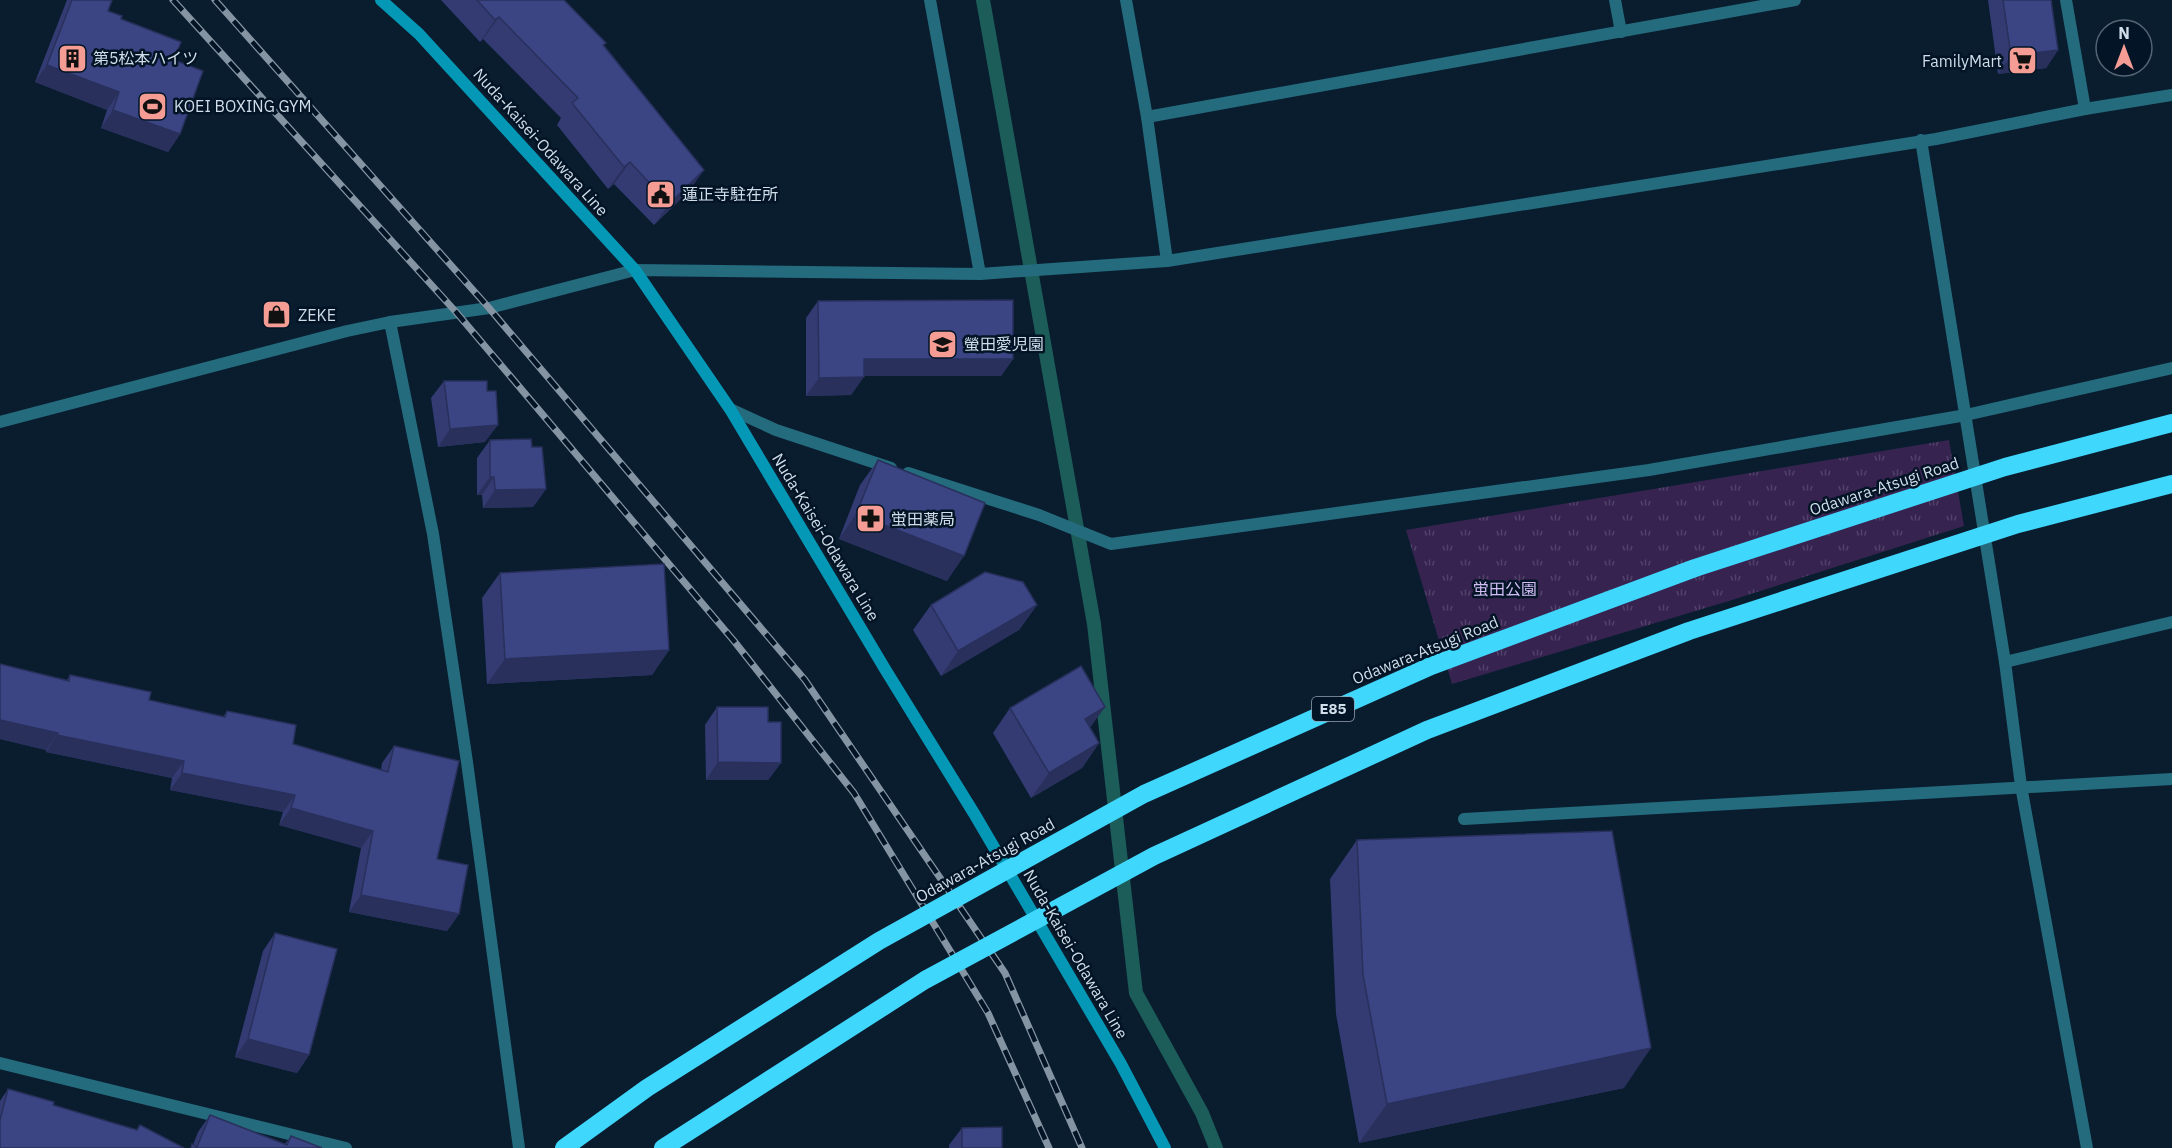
<svg xmlns="http://www.w3.org/2000/svg" width="2172" height="1148" viewBox="0 0 2172 1148" font-family="'IBM Plex Sans','Noto Sans JP',sans-serif">
  <style>
    .grass { fill: url(#grass-tufts) }
    .lines { fill: none; stroke-linecap: round; stroke-linejoin: round }
    .stream { stroke: #1c5c59; stroke-width: 14 }
    .street { stroke: #246b7d; stroke-width: 12 }
    .secondary { stroke: #0498b6; stroke-width: 12 }
    .rail-casing { stroke: #8594a3; stroke-width: 7 }
    .rail { stroke: #021425; stroke-width: 4.5; stroke-dasharray: 14; stroke-linecap: butt }
    .highway-bridge { stroke: #40d7fd; stroke-width: 18 }
    .wall { fill: #333b72 }
    .shaded-wall { fill: #29305c }
    .building { fill: #3b4584; stroke: #29305c; stroke-width: 1.5 }
    .labels { text-anchor: middle; stroke-width: 5; stroke-linejoin: round; paint-order: stroke }
    .shield { fill: #021425; stroke: #93a1ae; stroke-width: 1.5 }
    .shield-label { font-size: 15px; font-weight: bold; fill: #d1dde9 }
    .poi-label { font-size: 16px; fill: #d1dde9; stroke: #021425; text-anchor: start }
    .street-label { font-size: 16px; fill: #d1dde9; stroke: #021425 }
    .park-label { font-size: 16px; fill: #d3bdf6; stroke: #021425 }
  </style>
  <defs>
    <pattern id="grass-tufts" width="24" height="20" patternUnits="userSpaceOnUse" patternTransform="scale(1.5)"><rect width="24" height="20" fill="#362350"/><path d="M3 7l-1-3M5 7V3M7 7l1-3M15 17l-1-3M17 17v-4M19 17l1-3" fill="none" stroke="#524269"/></pattern>
  </defs>
  <rect width="100%" height="100%" fill="#091d2f"/>
  <path class="grass" d="M1949,440l15,86 -232,74 -280,84 -46,-154z"/>
  <g class="lines">
    <path class="stream" d="M983,0l111,624 42,369 66,120 14,35"/>
    <g class="street">
      <path d="M930,0l50,274"/>
      <path d="M1126,0l21,117 20,144"/>
      <path d="M1615,0l6,32"/>
      <path d="M2066,0l19,109"/>
      <path d="M1147,117l648,-117"/>
      <path d="M1921,140l84,522 16,124 66,362"/>
      <path d="M390,322l43,212 34,228 52,386"/>
      <path d="M730,409l46,21 115,38"/>
      <path d="M0,422l347,-91 43,-9 99,-14 146,-38 345,4 187,-13 769,-122 149,-30 87,-14"/>
      <path d="M908,473l131,42 72,29 538,-74 317,-55 206,-47"/>
      <path d="M2005,662l167,-40"/>
      <path d="M1464,819l708,-40"/>
      <path d="M0,1063l346,85"/>
    </g>
    <path class="secondary" d="M381,0l38,34 216,236 95,139 155,260 90,146 146,249 44,84"/>
    <defs>
      <g id="rail">
        <path d="M173,0l283,312 278,329 120,152 134,220 61,135"/>
        <path d="M215,0l274,308 316,372 200,293 77,175"/>
      </g>
    </defs>
    <use href="#rail" class="rail-casing"/>
    <use href="#rail" class="rail"/>
    <g class="highway-bridge">
      <path d="M564,1148l83,-60 232,-147 265,-147 287,-128 264,-98 310,-101 167,-44"/>
      <path d="M663,1148l262,-168 229,-124 273,-126 262,-99 329,-107 154,-40"/>
    </g>
  </g>
  <g class="wall">
    <path d="M67,0h45l-4,11 13,8 53,41 6,74 -12,18 -67,-24 6,-18 -72,-28z"/>
    <path d="M441,0h123l42,43 -2,2 100,125 -16,22 -34,33 -40,-41 -6,5 -51,-64 4,-7 -78,-79 -3,3z"/>
    <path d="M1988,0h63l7,50 -12,18 -48,6z"/>
    <path d="M818,301l195,58 -12,17h-137l-13,19 -45,1v-78z"/>
    <path d="M444,381l41,61 -47,5 -7,-49z"/>
    <path d="M490,440l42,7 14,42 -13,18 -50,1 -1,-13h-5v-37z"/>
    <path d="M878,460l69,121 -108,-42 21,-54z"/>
    <path d="M500,573l169,77 -17,25 -165,9 -5,-86z"/>
    <path d="M931,605h106l-18,25 -78,46 -28,-46z"/>
    <path d="M0,664l67,16 3,-5 79,25 74,17 4,-6 66,33 88,26 1,-7 12,-17 43,113 22,55 -12,17 -98,-19 12,-64 -82,-23 4,-13 -113,-22 2,-12 -126,-26v-2l-46,-11z"/>
    <path d="M717,707l64,56 -13,17h-62l-1,-55z"/>
    <path d="M1010,708l80,20 9,15 -17,25 -51,30 -38,-65z"/>
    <path d="M1357,840l267,248 -265,55 -23,-129 -6,-135z"/>
    <path d="M275,933l34,122 -12,18 -62,-16 28,-106z"/>
    <path d="M8,1089l45,16 83,25 4,-5 44,23h-184v-47z"/>
    <path d="M210,1115l75,29 6,-8 31,12h-132l3,-3 5,-13z"/>
    <path d="M962,1128l40,20h-53v-3z"/>
  </g>
  <g class="shaded-wall">
    <path d="M499,17l-16,22 -3,3 15,-22z"/>
    <path d="M2058,50l-12,18 -48,6 13,-18z"/>
    <path d="M47,65l72,27 -12,18 -72,-28z"/>
    <path d="M113,110l67,24 -12,18 -67,-24z"/>
    <path d="M630,162l-16,22 -6,5 16,-22z"/>
    <path d="M704,170l-16,22 -34,33 15,-21z"/>
    <path d="M864,359h149l-12,17h-150z"/>
    <path d="M864,377l-13,18 -45,1 13,-18z"/>
    <path d="M498,425l-13,17 -47,5 12,-18z"/>
    <path d="M490,477h4l-12,18h-5z"/>
    <path d="M546,489l-13,18 -50,1 12,-18z"/>
    <path d="M856,514l108,42 -17,25 -108,-42z"/>
    <path d="M1037,605l-18,25 -78,46 17,-25z"/>
    <path d="M669,650l-17,25 -165,9 18,-25z"/>
    <path d="M1105,707l-18,25 -2,-13z"/>
    <path d="M0,720l58,13 -12,17 -46,-11z"/>
    <path d="M57,735l127,26 -12,17 -126,-26z"/>
    <path d="M1099,743l-17,25 -51,30 18,-25z"/>
    <path d="M718,762l63,1 -13,17h-62z"/>
    <path d="M182,773l113,22 -12,17 -113,-22z"/>
    <path d="M291,808l82,23 -12,17 -82,-23z"/>
    <path d="M361,895l98,19 -12,17 -98,-19z"/>
    <path d="M248,1039l61,16 -12,18 -62,-16z"/>
    <path d="M1651,1048l-27,40 -265,55 28,-39z"/>
  </g>
  <g class="building">
    <path d="M72,0h40l-4,11 14,5 -1,3 60,23 -7,18 29,11 -23,63 -67,-24 6,-18 -72,-27z"/>
    <path d="M477,0h87l42,43 -3,2 101,125 -35,34 -39,-42 -6,5 -52,-64 6,-5 -79,-81 -4,3z"/>
    <path d="M2003,0h48l7,50 -47,6z"/>
    <path d="M1013,300v59h-149v18l-45,1 -1,-77z"/>
    <path d="M444,381h43v10h9l2,34 -48,4z"/>
    <path d="M531,439l1,8h10l4,42 -51,1 -1,-13h-4v-37z"/>
    <path d="M878,460l107,43 -21,53 -108,-42z"/>
    <path d="M664,564l5,86 -164,9 -5,-86z"/>
    <path d="M985,572l38,10 14,23 -79,46 -27,-46z"/>
    <path d="M0,664l69,17 1,-6 81,17 -2,8 76,17 2,-6 69,14 -3,19 95,28 6,-26 65,15 -22,98 31,6 -9,49 -98,-19 12,-64 -82,-23 4,-13 -113,-22 2,-12 -127,-26 1,-2 -58,-13z"/>
    <path d="M1081,666l24,41 -20,12 14,24 -50,30 -39,-65z"/>
    <path d="M717,707h51v15h13v41l-63,-1z"/>
    <path d="M1612,831l39,217 -264,56 -24,-129 -6,-135z"/>
    <path d="M275,933l62,16 -28,106 -61,-16z"/>
    <path d="M8,1089l46,13 -1,3 84,25 3,-5 44,23h-184v-28z"/>
    <path d="M210,1115l77,30 4,-9 31,12h-131l1,-4 5,3z"/>
    <path d="M1002,1127v21h-40v-20z"/>
  </g>
  <defs>
    <symbol id="building-square" viewBox="-11 -11 22 22"><rect x="-9" y="-9" width="18" height="18" rx="4" fill="#f59c95" stroke="#021425"/><path d="M-4-6H4V6H1V3H-1V6H-4ZM-2.5-4.3h1.7v1.8h-1.7ZM.8-4.3h1.7v1.8H.8ZM-2.5-1h1.7V.8h-1.7ZM.8-1h1.7V.8H.8Z" fill="#111"/></symbol>
    <symbol id="supermarket-square" viewBox="-11 -11 22 22"><rect x="-9" y="-9" width="18" height="18" rx="4" fill="#f59c95" stroke="#021425"/><path d="M-6-5.5h2.5l.6 2H6L4.5 2H-2.5L-4.4-4H-6ZM-1.5 3.2a1.3 1.3 0 1 0 .1 0ZM3 3.2a1.3 1.3 0 1 0 .1 0Z" fill="#111"/></symbol>
    <symbol id="stadium-square" viewBox="-11 -11 22 22"><rect x="-9" y="-9" width="18" height="18" rx="4" fill="#f59c95" stroke="#021425"/><path d="M0-5a6.5 5 0 1 0 0 10a6.5 5 0 1 0 0-10ZM-3.5-1.8h7v3.6h-7Z" fill="#111"/></symbol>
    <symbol id="civic-square" viewBox="-11 -11 22 22"><rect x="-9" y="-9" width="18" height="18" rx="4" fill="#f59c95" stroke="#021425"/><path d="M-.6-6.5H3V-4.5H.6V-3L4-1V1h2V6H-6V1h2V-1L-.6-3ZM-1.2 2.5V6h2.4V2.5Z" fill="#111"/></symbol>
    <symbol id="shop-square" viewBox="-11 -11 22 22"><rect x="-9" y="-9" width="18" height="18" rx="4" fill="#f59c95" stroke="#021425"/><path d="M-5-2.5h2.3a2.7 3.5 0 0 1 5.4 0H5L5.5 6h-11ZM-1.5-2.5h3a1.5 2.3 0 0 0-3 0Z" fill="#111"/></symbol>
    <symbol id="school-square" viewBox="-11 -11 22 22"><rect x="-9" y="-9" width="18" height="18" rx="4" fill="#f59c95" stroke="#021425"/><path d="M0-5L7-2L0 1L-7-2ZM-4 1L0 2.5L4 1V4Q0 6-4 4Z" fill="#111"/></symbol>
    <symbol id="pharmacy-square" viewBox="-11 -11 22 22"><rect x="-9" y="-9" width="18" height="18" rx="4" fill="#f59c95" stroke="#021425"/><path d="M-2-6h4v4h4v4h-4v4h-4v-4h-4v-4h4Z" fill="#111"/></symbol>
  </defs>
  <g fill-rule="evenodd">
    <use href="#building-square" x="56" y="42" width="33" height="33"/>
    <use href="#supermarket-square" x="2006" y="44" width="33" height="33"/>
    <use href="#stadium-square" x="136" y="90" width="33" height="33"/>
    <use href="#civic-square" x="644" y="178" width="33" height="33"/>
    <use href="#shop-square" x="260" y="298" width="33" height="33"/>
    <use href="#school-square" x="926" y="328" width="33" height="33"/>
    <use href="#pharmacy-square" x="854" y="502" width="33" height="33"/>
  </g>
  <g class="labels">
    <rect class="shield" x="1312" y="697" width="42" height="24" rx="4.5"/>
    <g class="shield-label">
      <text x="1333" y="714">E85</text>
    </g>
    <g class="poi-label">
      <text x="93" y="64">第5松本ハイツ</text>
      <text x="2002" y="67" text-anchor="end">FamilyMart</text>
      <text x="174" y="112">KOEI BOXING GYM</text>
      <text x="682" y="200">蓮正寺駐在所</text>
      <text x="298" y="321">ZEKE</text>
      <text x="964" y="350">螢田愛児園</text>
      <text x="891" y="525">蛍田薬局</text>
    </g>
    <g class="street-label">
      <text transform="translate(541 142) rotate(48)" y="6">Nuda-Kaisei-Odawara Line</text>
      <text transform="translate(1884 486) rotate(-18)" y="6">Odawara-Atsugi Road</text>
      <text transform="translate(826 537) rotate(59)" y="6">Nuda-Kaisei-Odawara Line</text>
      <text transform="translate(1425 650) rotate(-22)" y="6">Odawara-Atsugi Road</text>
      <text transform="translate(985 860) rotate(-29)" y="6">Odawara-Atsugi Road</text>
      <text transform="translate(1076 954) rotate(60)" y="6">Nuda-Kaisei-Odawara Line</text>
    </g>
    <g class="park-label">
      <text x="1505" y="595">蛍田公園</text>
    </g>
  </g>
  <g transform="translate(2124 48)"><circle r="28" fill="#021425" stroke="#556473" stroke-width="1.5"/>
  <path d="M0-4.5L10 22L0 15L-10 22Z" fill="#f59c95"/>
  <text y="-9" font-size="16" font-weight="bold" text-anchor="middle" fill="#d1dde9">N</text>
  </g>
</svg>
